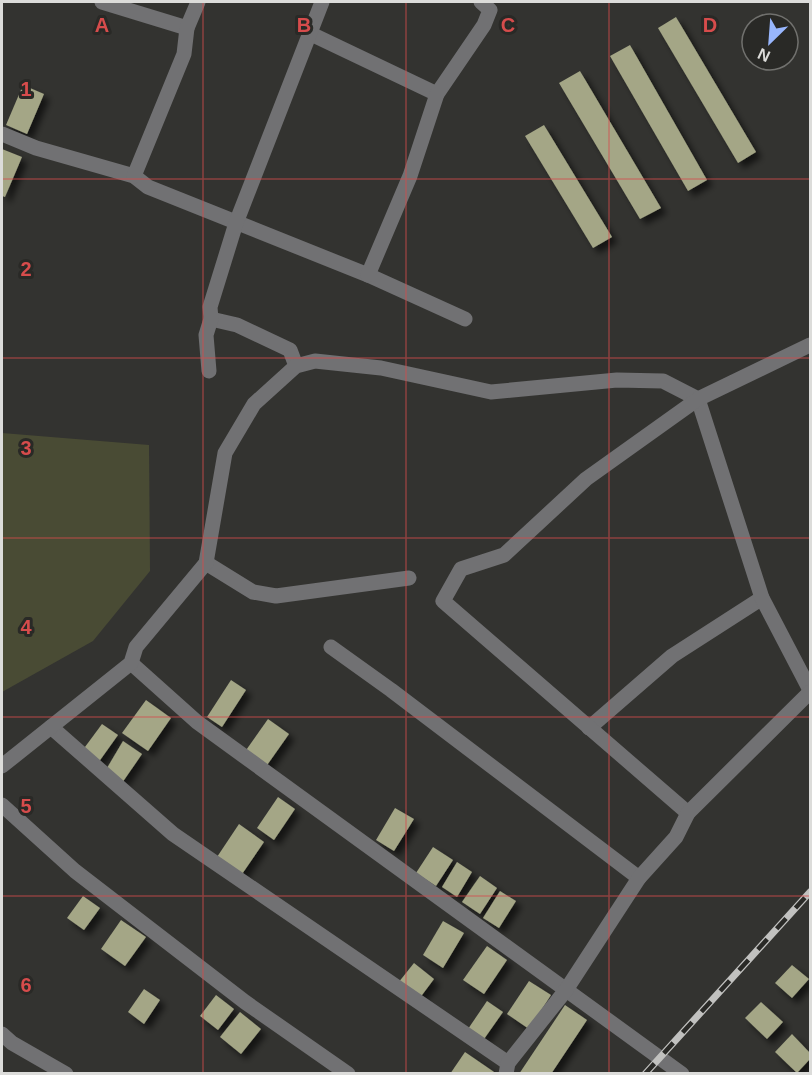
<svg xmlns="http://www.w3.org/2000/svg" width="812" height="1075" viewBox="0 0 812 1075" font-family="Helvetica,sans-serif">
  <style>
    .green { fill: #494b34 }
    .building { fill: #a4a686; filter: url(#shadow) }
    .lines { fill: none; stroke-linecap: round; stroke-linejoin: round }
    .minor { stroke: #717173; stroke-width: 15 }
    .rail-casing { stroke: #c1c1bf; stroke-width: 7 }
    .rail { stroke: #292926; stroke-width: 4.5; stroke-dasharray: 14; stroke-linecap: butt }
    .grid { fill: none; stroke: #d74c4c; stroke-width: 1.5; stroke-opacity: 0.55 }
    .grid-label { font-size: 20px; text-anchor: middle; font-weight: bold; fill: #d74c4c; stroke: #292926; stroke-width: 6; stroke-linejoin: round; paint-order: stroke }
  </style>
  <defs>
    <filter id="shadow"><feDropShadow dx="5.5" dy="5.5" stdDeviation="3" flood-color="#0009"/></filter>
  </defs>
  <rect width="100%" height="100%" fill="#333330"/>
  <path class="green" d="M2,433l147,12 1,126 -57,70 -91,51z"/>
  <g class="building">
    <path d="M676,17l80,135 -18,11 -80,-135z"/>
    <path d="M630,45l77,135 -19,11 -78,-135z"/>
    <path d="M580,71l81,137 -21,11 -81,-136z"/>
    <path d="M23,85l21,9 -17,40 -21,-9z"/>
    <path d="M544,125l68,112 -19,11 -68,-112z"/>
    <path d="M2,149l20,8 -17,40 -3,-1z"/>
    <path d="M231,680l15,10 -24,37 -15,-10z"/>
    <path d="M146,700l25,18 -23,33 -26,-18z"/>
    <path d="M268,719l21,15 -24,34 -21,-15z"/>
    <path d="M102,724l16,11 -20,28 -16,-12z"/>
    <path d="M123,741l19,13 -20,29 -15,-15z"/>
    <path d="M278,797l17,12 -21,31 -17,-12z"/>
    <path d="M395,808l19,11 -20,32 -18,-11z"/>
    <path d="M239,824l25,18 -24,35 -25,-17z"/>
    <path d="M433,847l20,13 -17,26 -20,-13z"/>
    <path d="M457,862l15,10 -15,25 -15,-10z"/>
    <path d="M480,876l17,12 -17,26 -18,-12z"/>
    <path d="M500,891l16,10 -17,27 -16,-10z"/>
    <path d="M83,896l17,12 -16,22 -17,-12z"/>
    <path d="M121,920l25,17 -21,29 -24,-17z"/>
    <path d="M443,921l21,12 -21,35 -20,-13z"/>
    <path d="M487,946l20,14 -23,34 -21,-14z"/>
    <path d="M414,963l20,16 -15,20 -21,-16z"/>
    <path d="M792,965l17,14 -17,19 -17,-15z"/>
    <path d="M529,981l22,14 -22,34 -22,-15z"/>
    <path d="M144,989l16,11 -16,24 -16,-12z"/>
    <path d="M216,995l18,14 -16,21 -18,-14z"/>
    <path d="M487,1001l16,11 -19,27 -16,-10z"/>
    <path d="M761,1002l22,20 -16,17 -22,-21z"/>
    <path d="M565,1005l22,15 -36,54h-32z"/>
    <path d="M240,1012l21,17 -20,25 -21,-17z"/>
    <path d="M792,1034l18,19v6l-13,14 -22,-21z"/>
    <path d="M465,1052l32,22h-47z"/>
  </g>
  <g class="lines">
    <g class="minor">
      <path d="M102,2l85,26"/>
      <path d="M309,33l128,61"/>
      <path d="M2,134l34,14 98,28 14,11 220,88 97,44"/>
      <path d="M134,176l50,-122 3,-26 11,-26"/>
      <path d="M368,275l42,-99 27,-82 47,-69 6,-15 -9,-8"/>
      <path d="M211,319l26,6 53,25 6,16"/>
      <path d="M209,371l-3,-36 5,-16 -1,-12 26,-84 86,-221"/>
      <path d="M206,563l47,29 23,4 133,-18"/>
      <path d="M331,647l60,43 248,188"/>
      <path d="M131,663l66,59 485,352"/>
      <path d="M51,727l122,107 335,229"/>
      <path d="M589,728l83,-72 90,-58"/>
      <path d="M2,766l129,-103 5,-16 70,-84 19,-110 29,-49 42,-38 19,-5 66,7 110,24 126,-12 46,1 35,18 64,199 48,92"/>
      <path d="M2,805l73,66 170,131 103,72"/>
      <path d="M688,813l-245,-212 18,-32 43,-14 82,-76 112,-80 112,-54"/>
      <path d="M2,1034l10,9 54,31"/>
      <path d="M506,1074l2,-11 58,-73 73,-112 37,-41 12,-24 122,-121"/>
    </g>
    <defs>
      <path id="rail" d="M645,1074l165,-182"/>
    </defs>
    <use href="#rail" class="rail-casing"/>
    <use href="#rail" class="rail"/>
  </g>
  <path class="grid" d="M203,2v1072M406,2v1072M609,2v1072M2,179h808M2,358h808M2,538h808M2,717h808M2,896h808"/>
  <g class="grid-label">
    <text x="102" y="32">A</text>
    <text x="304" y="32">B</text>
    <text x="508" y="32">C</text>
    <text x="710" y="32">D</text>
    <text x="26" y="96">1</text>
    <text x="26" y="276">2</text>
    <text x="26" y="455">3</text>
    <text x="26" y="634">4</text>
    <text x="26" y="813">5</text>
    <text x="26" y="992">6</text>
  </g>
  <rect width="812" height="1075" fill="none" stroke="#dcdcda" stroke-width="6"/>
  <g transform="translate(770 42) rotate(205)"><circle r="28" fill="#292926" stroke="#71716e" stroke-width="1.5"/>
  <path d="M0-4.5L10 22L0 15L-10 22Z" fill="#98b6fd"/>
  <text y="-9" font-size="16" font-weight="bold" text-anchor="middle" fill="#dcdcda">N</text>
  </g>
</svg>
